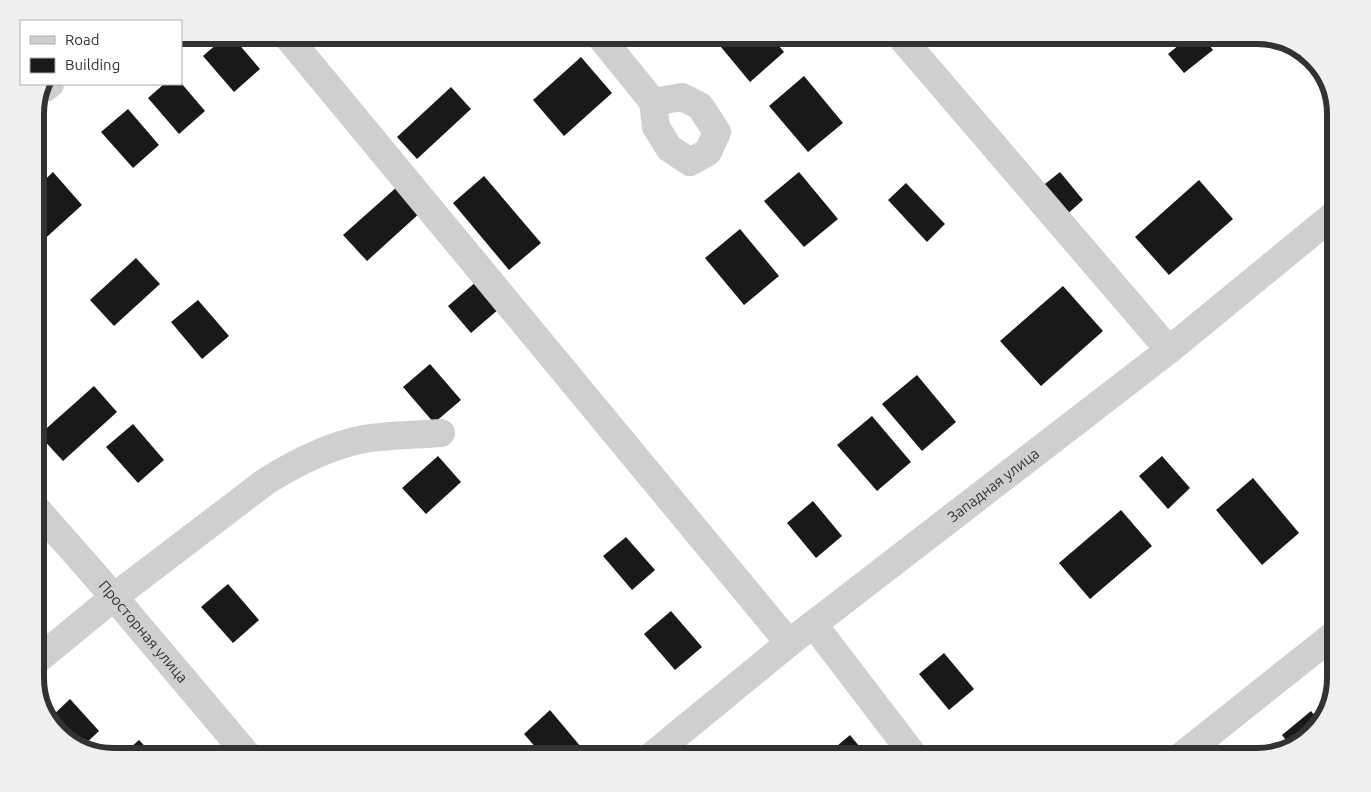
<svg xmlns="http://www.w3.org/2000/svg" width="1371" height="792" viewBox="0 0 1371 792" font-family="Ubuntu,sans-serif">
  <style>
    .building { fill: #191919 }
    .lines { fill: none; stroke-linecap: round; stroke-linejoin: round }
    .minor { stroke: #cfcfcf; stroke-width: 28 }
    .labels { text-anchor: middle; stroke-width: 5; stroke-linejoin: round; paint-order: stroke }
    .street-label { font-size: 15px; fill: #323232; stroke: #fff }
    .rim { fill: none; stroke: #323232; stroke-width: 6 }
  </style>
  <rect width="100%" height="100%" fill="#fff"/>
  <g class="building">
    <path d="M227,35h4l29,34 -26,23 -31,-36z"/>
    <path d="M711,35h59l14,17 -34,30z"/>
    <path d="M1191,35h10l12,15 -29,23 -16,-19z"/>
    <path d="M581,57l31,36 -48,43 -31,-36z"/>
    <path d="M804,76l39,47 -35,29 -39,-46z"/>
    <path d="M164,84h18l23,27 -26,23 -31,-36z"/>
    <path d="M451,87l20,22 -54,50 -20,-22z"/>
    <path d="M128,109l31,36 -26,23 -32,-36z"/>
    <path d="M53,172l29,33 -43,39 -4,-4v-51z"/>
    <path d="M799,172l39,47 -34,28 -40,-46z"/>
    <path d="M1060,172l23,28 -19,17 -24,-29z"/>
    <path d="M484,176l57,67 -32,27 -56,-67z"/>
    <path d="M1199,180l34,39 -64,56 -34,-38z"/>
    <path d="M906,183l39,41 -18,18 -39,-42z"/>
    <path d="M398,186l23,26 -54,49 -24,-26z"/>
    <path d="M740,229l39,47 -35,29 -39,-47z"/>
    <path d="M136,258l24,26 -46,42 -24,-26z"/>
    <path d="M484,275l23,27 -36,31 -23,-27z"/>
    <path d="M1063,286l40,45 -62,55 -41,-45z"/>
    <path d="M198,300l31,36 -27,23 -31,-37z"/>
    <path d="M430,364l31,36 -27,23 -31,-36z"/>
    <path d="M917,375l39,47 -34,29 -40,-47z"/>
    <path d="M94,386l23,26 -54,49 -24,-26z"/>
    <path d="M872,416l39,46 -34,29 -40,-46z"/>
    <path d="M133,424l31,36 -26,23 -32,-36z"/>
    <path d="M438,456l23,26 -35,32 -24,-26z"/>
    <path d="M1162,456l28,32 -22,21 -29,-33z"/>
    <path d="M1253,478l46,55 -37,32 -46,-55z"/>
    <path d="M813,501l29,35 -26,22 -29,-35z"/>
    <path d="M1121,510l31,36 -62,53 -31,-36z"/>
    <path d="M626,537l29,33 -23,20 -29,-34z"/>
    <path d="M228,584l31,36 -26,23 -32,-36z"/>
    <path d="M671,611l31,36 -27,23 -31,-36z"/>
    <path d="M944,653l30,36 -25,21 -30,-36z"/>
    <path d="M70,699l29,32 -18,17 -6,-1 -27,-27z"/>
    <path d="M550,710l31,37 -12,10h-25l-20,-23z"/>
    <path d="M1311,711l9,11 -23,24 -5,2 -10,-13z"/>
    <path d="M850,735l18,22h-44z"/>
    <path d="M139,740l16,17h-35z"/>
  </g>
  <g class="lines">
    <g class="minor">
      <path d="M286,35l503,608"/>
      <path d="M599,35l54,67 3,25 13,21 21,14 18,-10 9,-20 -17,-26 -18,-9 -29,5"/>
      <path d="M899,35l270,315"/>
      <path d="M45,88l5,-4"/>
      <path id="s1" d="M35,507l79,90 135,160"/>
      <path d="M814,625l101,132"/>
      <path d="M35,662l79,-65 151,-115c30,-19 63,-36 99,-43 24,-4 51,-4 77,-6"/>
      <path id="s2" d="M650,757l139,-114 380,-293 167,-137"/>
      <path d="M1180,757l156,-124"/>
    </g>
  </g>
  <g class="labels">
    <g class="street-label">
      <text dy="5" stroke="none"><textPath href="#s2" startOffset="438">Западная улица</textPath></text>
      <text dy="5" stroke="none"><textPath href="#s1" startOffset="165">Просторная улица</textPath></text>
    </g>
  </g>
  <path d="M0 0H1371V792H0ZM114 44H1257A70 70 0 0 1 1327 114V678A70 70 0 0 1 1257 748H114A70 70 0 0 1 44 678V114A70 70 0 0 1 114 44Z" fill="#efefef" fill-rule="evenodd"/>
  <path class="rim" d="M114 44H1257A70 70 0 0 1 1327 114V678A70 70 0 0 1 1257 748H114A70 70 0 0 1 44 678V114A70 70 0 0 1 114 44Z"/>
  <rect x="20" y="20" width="162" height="65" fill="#ffffff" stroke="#adadad"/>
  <rect x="30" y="36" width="25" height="8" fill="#cfcfcf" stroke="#adadad"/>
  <text x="65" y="45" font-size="15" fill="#323232">Road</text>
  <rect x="30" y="58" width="25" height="15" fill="#191919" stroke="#adadad"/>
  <text x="65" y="70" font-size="15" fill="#323232">Building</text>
</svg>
